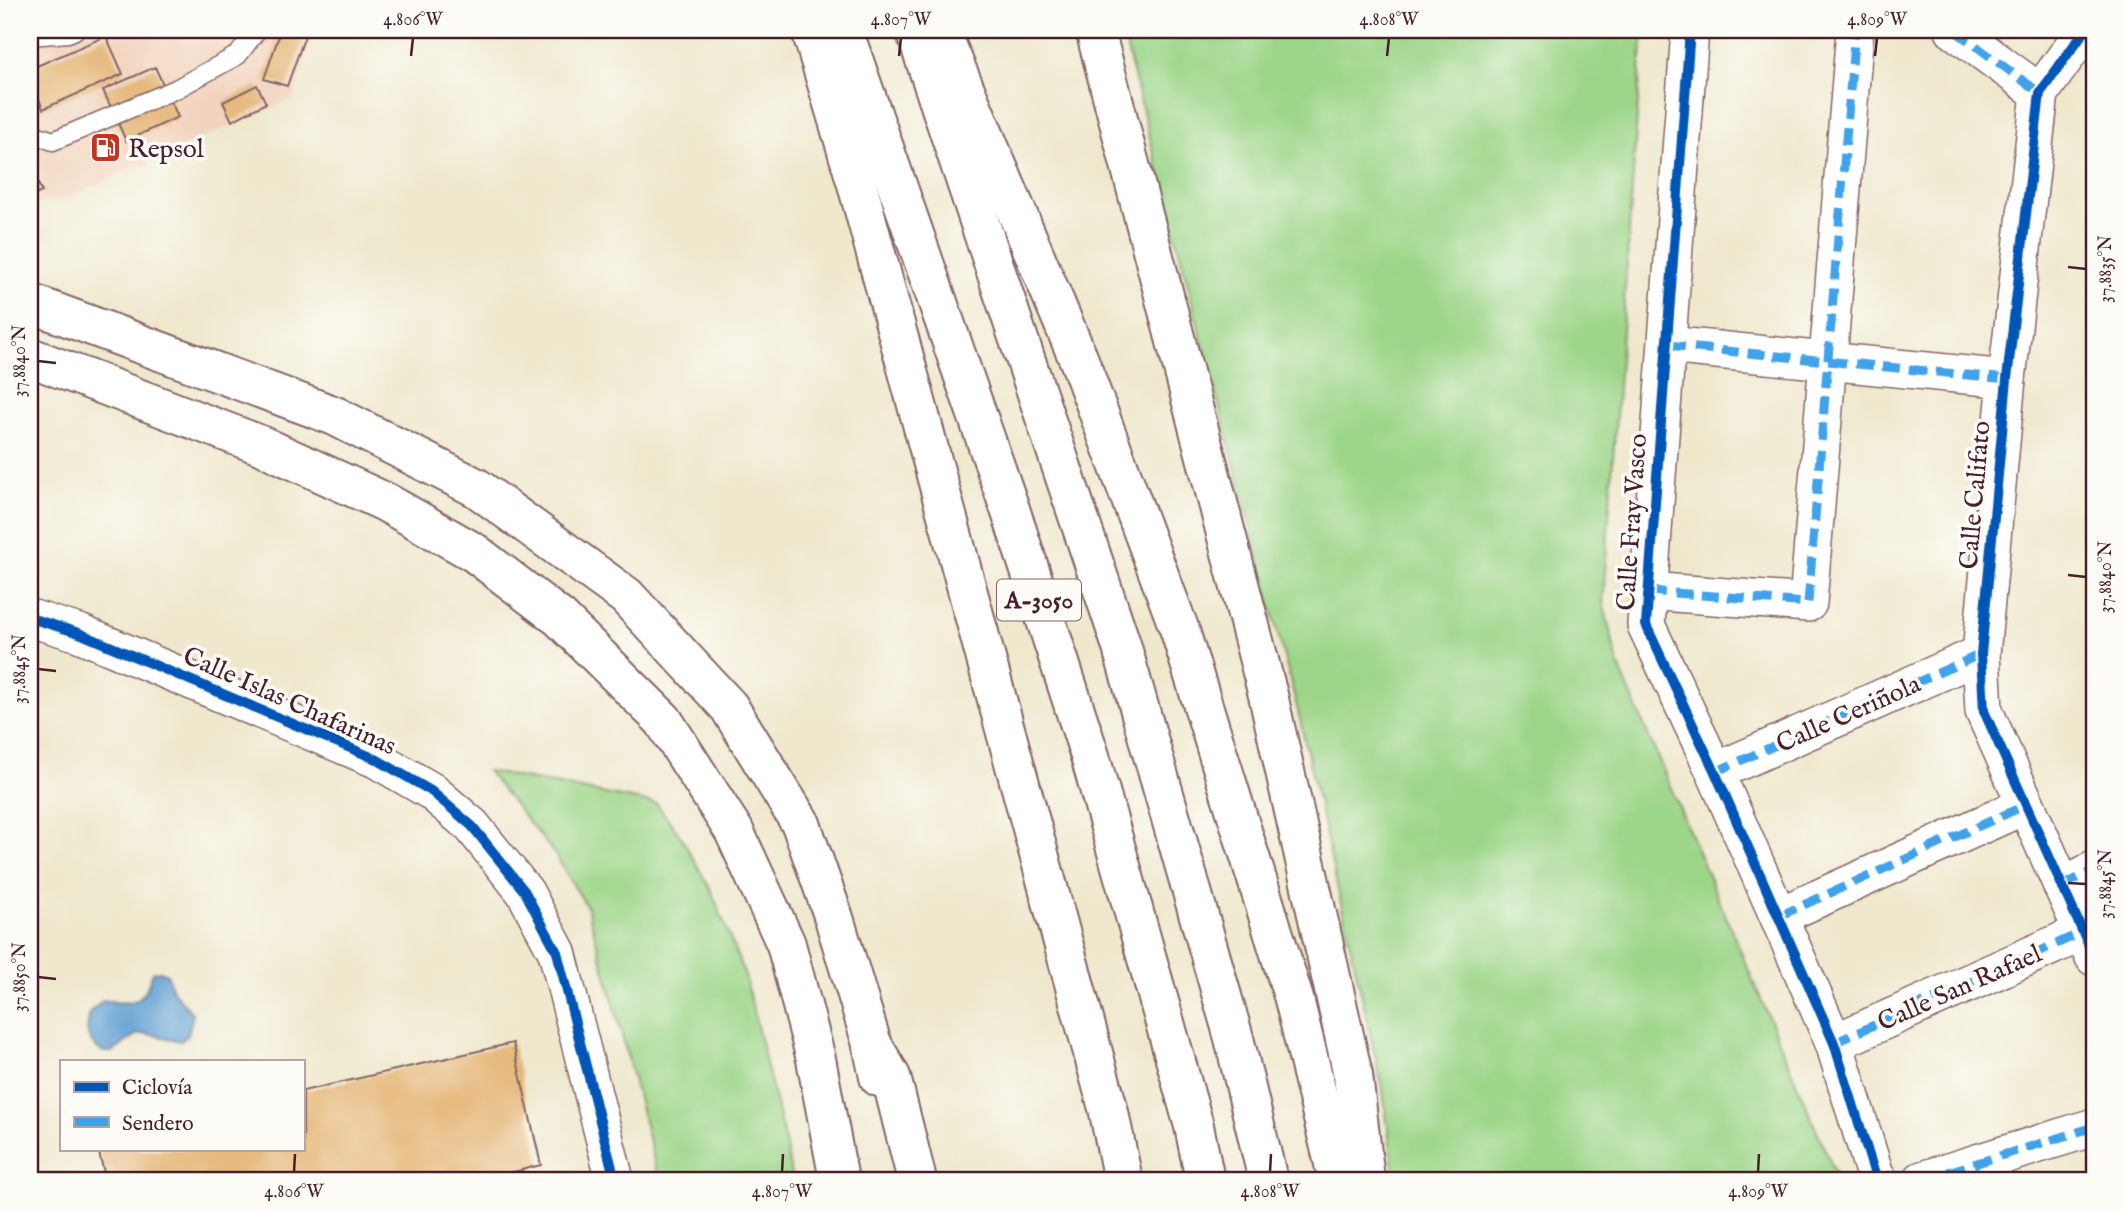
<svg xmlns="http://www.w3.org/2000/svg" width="2124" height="1210" viewBox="0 0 2124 1210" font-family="'IM FELL English',serif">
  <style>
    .built { fill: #f2d4be }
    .green { fill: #9bd587; stroke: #727a59; stroke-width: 2 }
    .water { fill: #609fd2; stroke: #555f7e; stroke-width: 2 }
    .building { fill: #e6b97e }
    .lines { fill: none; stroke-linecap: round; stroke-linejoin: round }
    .lane-casing { stroke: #846564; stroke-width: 21 }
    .street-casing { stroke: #846564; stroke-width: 40 }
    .primary-casing { stroke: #846564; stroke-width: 42 }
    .highway-casing { stroke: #846564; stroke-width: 42 }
    .lane { stroke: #fff; stroke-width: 18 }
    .street { stroke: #fff; stroke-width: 37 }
    .primary { stroke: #fff; stroke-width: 38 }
    .highway { stroke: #fff; stroke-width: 38 }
    .quiet { stroke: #40a2eb; stroke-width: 9; stroke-dasharray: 18 9; stroke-linecap: butt }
    .cycleway-casing { stroke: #fdfcf7; stroke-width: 15 }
    .cycleway { stroke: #0057b8; stroke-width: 10 }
    .ticks { fill: none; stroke: #4a1f2b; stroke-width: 2.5 }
    .labels { text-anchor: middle; stroke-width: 7; stroke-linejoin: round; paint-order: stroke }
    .shield { fill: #fdfcf7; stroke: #806168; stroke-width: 2 }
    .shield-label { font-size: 24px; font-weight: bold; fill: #4a1f2b }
    .poi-label { font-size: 26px; fill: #4a1f2b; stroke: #fdfcf7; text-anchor: start }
    .street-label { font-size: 26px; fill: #4a1f2b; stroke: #fdfcf7 }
    .neatline { fill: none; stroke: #4a1f2b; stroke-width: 2.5 }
    .ticks-label { font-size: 18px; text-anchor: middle; fill: #4a1f2b }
  </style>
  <rect width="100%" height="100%" fill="#fdfcf7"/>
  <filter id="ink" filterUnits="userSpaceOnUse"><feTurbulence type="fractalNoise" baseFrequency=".0143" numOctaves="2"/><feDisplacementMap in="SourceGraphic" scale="14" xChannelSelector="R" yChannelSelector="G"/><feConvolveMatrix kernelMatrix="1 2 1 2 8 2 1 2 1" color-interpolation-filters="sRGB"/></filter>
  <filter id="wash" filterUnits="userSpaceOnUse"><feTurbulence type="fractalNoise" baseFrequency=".00686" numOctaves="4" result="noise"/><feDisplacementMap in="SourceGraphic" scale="28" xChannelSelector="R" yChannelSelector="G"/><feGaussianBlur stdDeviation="1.57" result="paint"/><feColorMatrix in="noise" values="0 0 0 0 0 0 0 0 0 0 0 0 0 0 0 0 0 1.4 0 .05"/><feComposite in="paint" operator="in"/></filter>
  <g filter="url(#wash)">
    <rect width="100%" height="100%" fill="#efe8cd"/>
    <path class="built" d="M30,30h285l-23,69 -223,98 -39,9z"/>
    <g class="green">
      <path d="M1122,30h521l-40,572 15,62 220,516h-443l-12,-89 -85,-380z"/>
      <path d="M487,771l170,33 24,33 30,53 34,86 41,170 6,34h-133l-44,-172 -28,-101 -33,-54z"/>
    </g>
    <path class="water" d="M160,971l7,3 6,17 20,23 -5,21 -7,6c-14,-1 -28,-9 -42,-7 -12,3 -17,16 -28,18 -6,1 -11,-1 -15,-5 -12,-9 -9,-22 -6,-35l13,-12c16,3 34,7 43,-10 3,-5 4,-12 7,-18z"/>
    <g id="blocks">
      <g class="building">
        <path d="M281,30h26l-20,56 -23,-7z"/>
        <path d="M106,36l17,38 -80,35 -13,-31v-9z"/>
        <path d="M155,67l23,50 -52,24 -23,-51z"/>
        <path d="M257,85l9,18 -34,18 -9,-19z"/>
        <path d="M30,167l12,25 -12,5z"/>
        <path d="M513,1043l28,122 -60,15h-375l-8,-31h205v-58z"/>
      </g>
    </g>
  </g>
  <g filter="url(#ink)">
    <use href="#blocks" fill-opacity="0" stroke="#846564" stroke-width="2"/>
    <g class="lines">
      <defs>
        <g id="lane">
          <path d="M30,36l38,-3 7,-3"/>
          <path d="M30,133l23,8 123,-52 62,-34 19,-25"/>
        </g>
        <g id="street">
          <path d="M1690,30l-44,595 69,147 119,271 42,135 3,2"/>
          <path d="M1954,30l86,63"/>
          <path d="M2085,30l-45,63 -33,286 -26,275 3,57 110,246"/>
          <path d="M1667,345l340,34"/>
          <path d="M1647,591l161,12 47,-573"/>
          <path d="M30,618l49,15 297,126 55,32 41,35 53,66 32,60 58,228"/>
          <path d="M1715,772l266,-118"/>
          <path d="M2062,886l32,-16"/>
          <path d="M1779,916l247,-111"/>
          <path d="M1834,1043l249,-111"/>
          <path d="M1922,1180l172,-53"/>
        </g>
        <g id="primary">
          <path d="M30,303l305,113 142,72 149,108 103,111 72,117 33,94 38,126 7,33"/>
          <path d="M30,357l233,89 122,56 90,51 85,65 103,102 71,111 52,113 30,115 23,121"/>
        </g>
        <g id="highway">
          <path d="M811,30l46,154 251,924 15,72"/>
          <path d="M843,30l168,482 79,244 104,370 11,54"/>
          <path d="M915,30l206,614 113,394 34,142"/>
          <path d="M940,30l139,330 101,271 114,368 44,181"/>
          <path d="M1095,30l173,665 85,380 12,105"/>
          <path d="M872,1044l19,33 26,103"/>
        </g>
      </defs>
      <use href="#lane" class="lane-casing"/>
      <use href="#street" class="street-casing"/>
      <use href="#primary" class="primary-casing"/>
      <use href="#highway" class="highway-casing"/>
      <use href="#lane" class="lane"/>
      <use href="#street" class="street"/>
      <use href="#primary" class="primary"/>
      <use href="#highway" class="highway"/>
      <g class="quiet">
        <path d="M1954,30l86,63"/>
        <path d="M1667,345l340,34"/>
        <path d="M1647,591l161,12 47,-573"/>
        <path d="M1715,772l266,-118"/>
        <path d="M2062,886l32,-16"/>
        <path d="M1779,916l247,-111"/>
        <path d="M1834,1043l249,-111"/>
        <path d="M1922,1180l172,-53"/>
      </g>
      <defs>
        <g id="cycleway">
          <path d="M1690,30l-44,595 69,147 119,271 42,135 3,2"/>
          <path d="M2085,30l-45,63 -33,286 -26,275 3,57 110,246"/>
          <path d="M30,618l49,15 297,126 55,32 41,35 53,66 32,60 58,228"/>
        </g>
      </defs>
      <use href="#cycleway" class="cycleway-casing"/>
      <use href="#cycleway" class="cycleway"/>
    </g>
  </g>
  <path class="ticks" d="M411,56l2,-18M899,56l2,-18M1387,56l2,-18M1875,56l2,-18M2068,267l18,2M38,361l18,2M2068,575l18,2M38,669l18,2M2068,883l18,1M38,977l18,2M294,1172l1,-18M782,1172l1,-18M1270,1172l1,-18M1758,1172l1,-18"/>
  <defs>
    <symbol id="fuel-square" viewBox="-11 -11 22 22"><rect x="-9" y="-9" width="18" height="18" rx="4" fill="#c8321e" stroke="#fdfcf7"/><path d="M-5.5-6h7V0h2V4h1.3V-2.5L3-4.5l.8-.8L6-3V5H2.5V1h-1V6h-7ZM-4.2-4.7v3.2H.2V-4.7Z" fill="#fff"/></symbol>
  </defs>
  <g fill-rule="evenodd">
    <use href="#fuel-square" x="88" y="130" width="35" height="35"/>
  </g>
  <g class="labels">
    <rect class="shield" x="997" y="579.5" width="84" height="41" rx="5"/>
    <g class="shield-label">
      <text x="1039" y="608">A-3050</text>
    </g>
    <g class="poi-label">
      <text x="128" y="157">Repsol</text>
    </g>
    <g class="street-label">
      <text transform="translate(1974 495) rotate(-85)" y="9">Calle Califato</text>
      <text transform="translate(1631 522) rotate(-86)" y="9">Calle Fray Vasco</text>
      <text transform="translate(290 700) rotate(24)" y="9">Calle Islas Chafarinas</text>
      <text transform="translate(1848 713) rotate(-24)" y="9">Calle Ceriñola</text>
      <text transform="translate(1959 987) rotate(-24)" y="9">Calle San Rafael</text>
    </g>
  </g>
  <rect width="2124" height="1210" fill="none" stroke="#fdfcf7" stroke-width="77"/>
  <rect x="60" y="1060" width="245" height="91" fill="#fdfcf7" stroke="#b5a4a5" stroke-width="2"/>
  <rect x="74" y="1082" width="35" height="10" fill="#0057b8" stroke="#b5a4a5" stroke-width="2"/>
  <text x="122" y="1094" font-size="21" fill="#4a1f2b">Ciclovía</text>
  <rect x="74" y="1117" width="35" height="10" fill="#40a2eb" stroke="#b5a4a5" stroke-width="2"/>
  <text x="122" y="1130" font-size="21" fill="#4a1f2b">Sendero</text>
  <rect x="38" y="38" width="2048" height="1134" class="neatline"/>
  <g class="ticks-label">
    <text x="413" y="25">4.806°W</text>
    <text x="901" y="25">4.807°W</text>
    <text x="1389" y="25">4.808°W</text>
    <text x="1877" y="25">4.809°W</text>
    <text transform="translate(2105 269) rotate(-90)" y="6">37.8835°N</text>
    <text transform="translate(19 361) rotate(-90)" y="6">37.8840°N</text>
    <text transform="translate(2105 577) rotate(-90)" y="6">37.8840°N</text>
    <text transform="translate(19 669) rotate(-90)" y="6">37.8845°N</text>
    <text transform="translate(2105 884) rotate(-90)" y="6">37.8845°N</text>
    <text transform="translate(19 977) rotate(-90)" y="6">37.8850°N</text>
    <text x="294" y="1197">4.806°W</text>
    <text x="782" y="1197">4.807°W</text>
    <text x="1270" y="1197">4.808°W</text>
    <text x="1758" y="1197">4.809°W</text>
  </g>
</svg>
